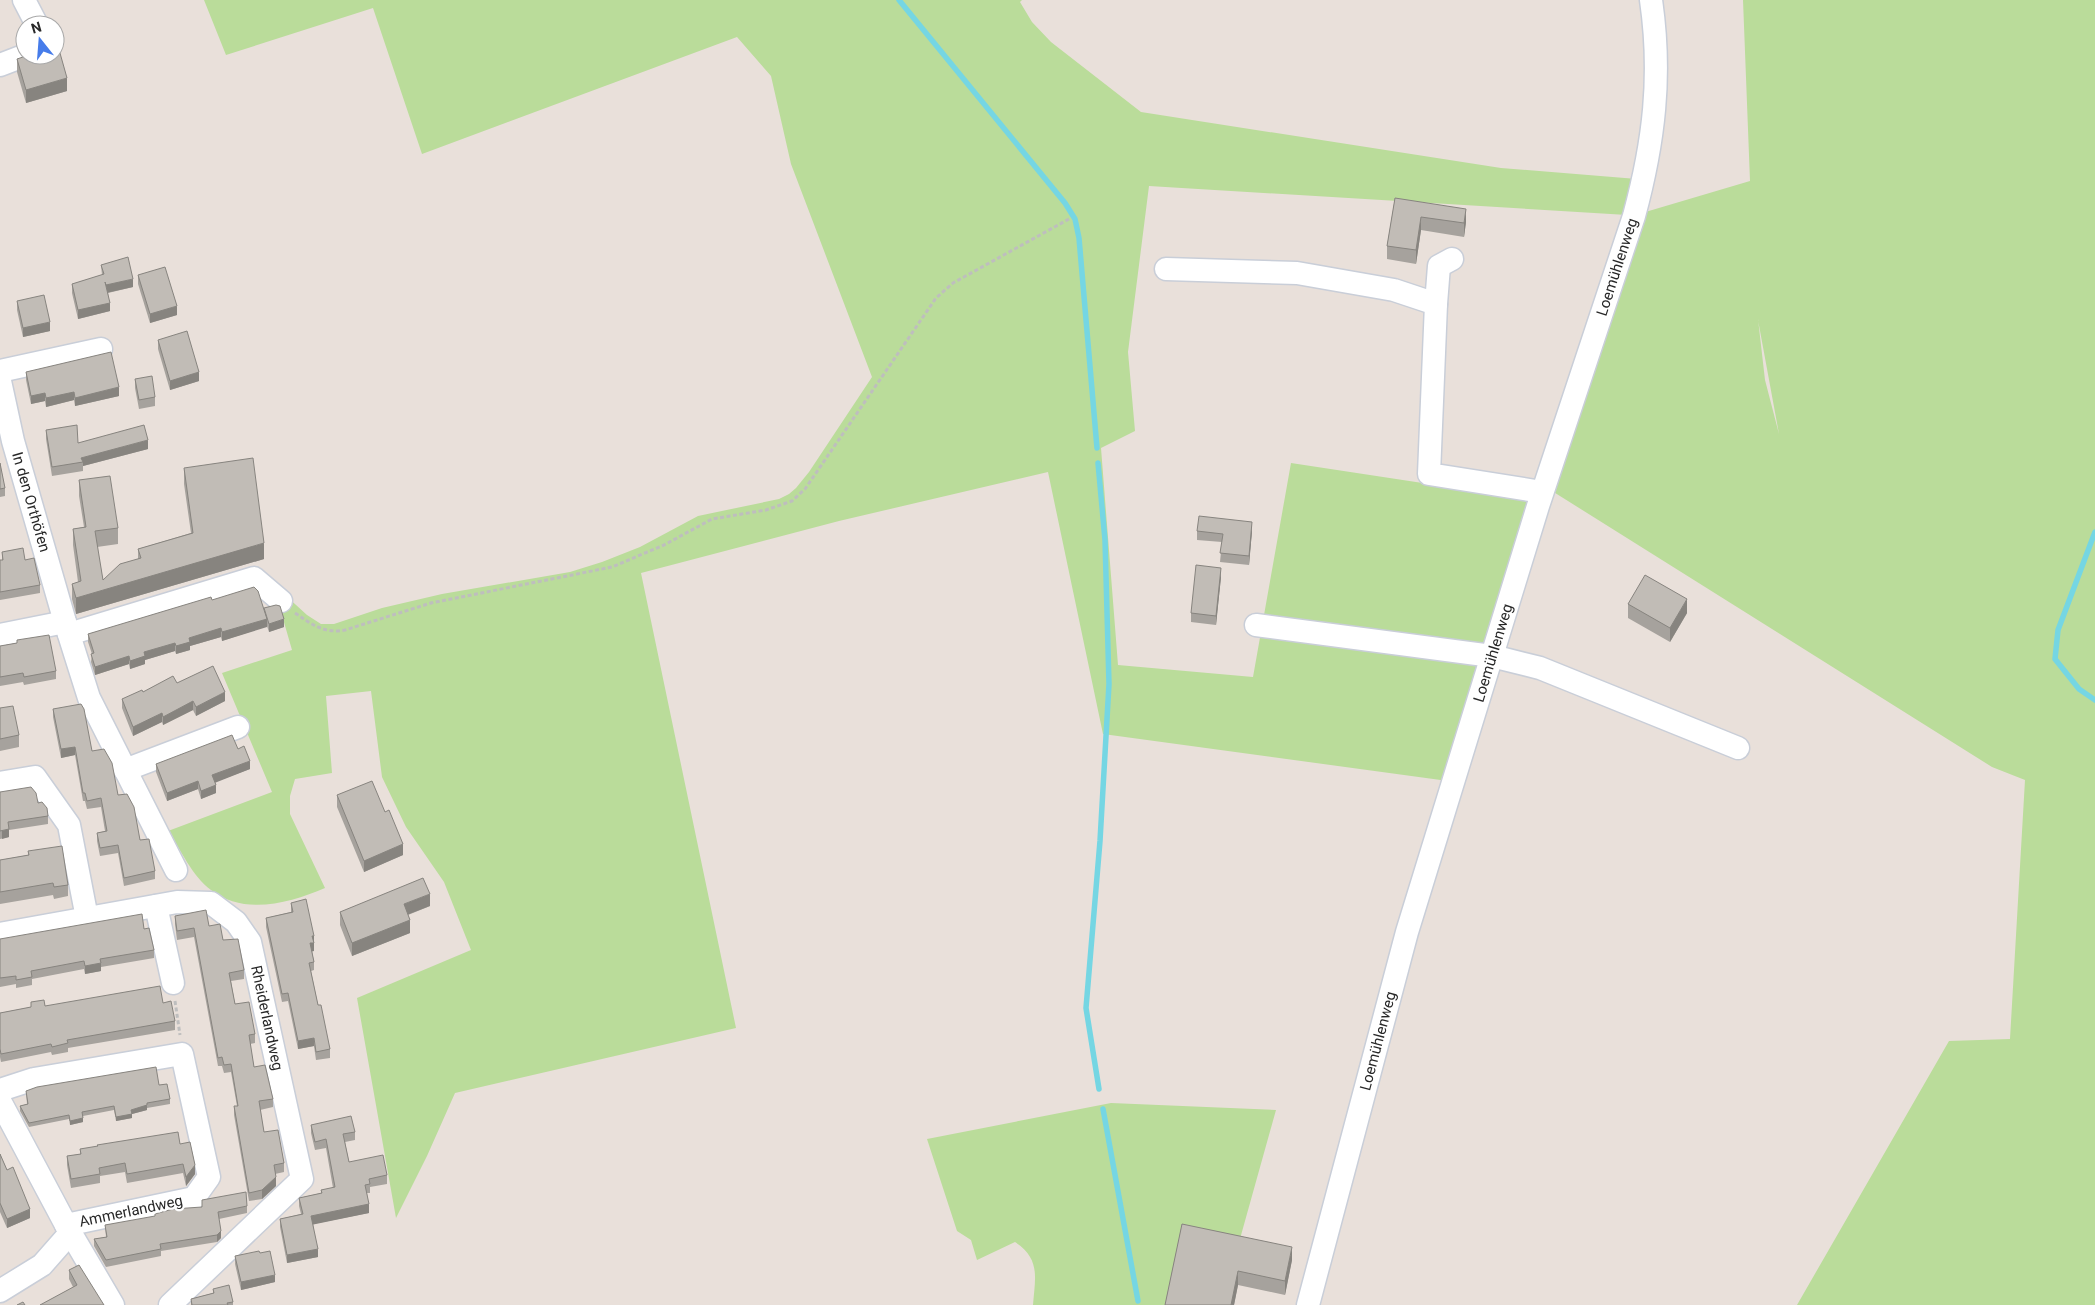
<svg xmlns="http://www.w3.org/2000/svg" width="2095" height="1305" viewBox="0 0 2095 1305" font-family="Roboto,sans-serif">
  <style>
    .green { fill: #badc9a; fill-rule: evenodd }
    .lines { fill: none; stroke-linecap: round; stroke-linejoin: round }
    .stream { stroke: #75d6e3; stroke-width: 5.5 }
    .minor-casing { stroke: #c9ced8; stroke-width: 25 }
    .path { stroke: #bebebe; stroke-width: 3; stroke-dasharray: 4 2.5; stroke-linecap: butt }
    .minor { stroke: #fff; stroke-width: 22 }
    .wall { fill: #a6a29d }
    .shaded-wall { fill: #87847f }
    .building { fill: #c1bcb6; stroke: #87847f }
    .labels { text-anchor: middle; stroke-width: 4.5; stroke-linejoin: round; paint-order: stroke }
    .street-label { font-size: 15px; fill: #282828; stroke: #fff }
  </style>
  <rect width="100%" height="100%" fill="#e9e0da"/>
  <g class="green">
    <path d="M204,0h818l-2,2 12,20 19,20 90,70 360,56 136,11 -10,36 -478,-29 -21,166 7,79 -34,17 17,217 135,12 38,-214 244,37 -87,281 -345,-47 -55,-262 -209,49 -198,52 95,455 -281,65 -28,63 -31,62 -39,-220 114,-48 -27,-68 -38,-55 -24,-50 -11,-86 -45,5 6,77 -37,6 -5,17v18l35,74c-35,15 -81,28 -114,2 -19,-14 -30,-40 -43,-59l104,-39 -50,-119 70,-23 -19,-66 34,31 14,9h13l48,-16 60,-14 128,-22 32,-10 38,-15 58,-31 81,-17 10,-5 7,-6 13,-16 63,-95 -81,-213 -20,-88 -34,-39 -315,117 -49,-146 -147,47z"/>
    <path d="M1743,0h352v1305h-298l152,-264 61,-2 15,-259 -33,-13 -440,-276 90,-278 108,-32zM1758,319v1l21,114 -14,-54z"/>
    <path d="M1111,1103l165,7 -38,136 -58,-11 -15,70h-132c2,-27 8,-46 -18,-63l-38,18 -6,-20 -14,-9 -30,-92z"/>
  </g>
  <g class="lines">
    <g class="stream">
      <path d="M899,0l166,203 10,16 4,19 18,210"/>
      <path d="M1098,463l7,77 4,144 -9,157 -14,167 13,81"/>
      <path d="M2095,532l-37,98 -3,29 24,30 16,11"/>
      <path d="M1103,1109l35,192"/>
    </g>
    <defs>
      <g id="minor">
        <path d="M24,0l13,25"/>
        <path d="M0,65l26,-10"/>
        <path d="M1166,269l131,4 97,17 42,14 -7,170 113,18"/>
        <path d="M1436,304l3,-38 13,-7"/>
        <path d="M0,371l101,-22"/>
        <path d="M0,381l13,60 52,181 24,76 87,172"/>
        <path d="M1256,625l236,31 48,12 198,80"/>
        <path d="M69,634l185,-56 27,23"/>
        <path d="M0,635l65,-13"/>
        <path d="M125,770l113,-43"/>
        <path d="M0,783l35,-6 34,48 18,93"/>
        <path d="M156,906l17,77"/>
        <path d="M0,934l177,-32 34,1 25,19 14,20 52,237 -132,126"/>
        <path d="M0,1090l34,-11 148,-25 27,123 -15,21 -128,27"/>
        <path d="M0,1101l66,124 47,80"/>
        <path d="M0,1291l42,-26 29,-33"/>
        <path d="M1308,1305l99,-373 131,-426 96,-290c20,-74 28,-140 17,-216"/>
      </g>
    </defs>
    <use href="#minor" class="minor-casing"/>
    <g class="path">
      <path d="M295,613c17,11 28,21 50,17l86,-27 181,-36 52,-22 48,-26 54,-9 26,-9 13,-12 131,-191 17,-15 116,-64"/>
      <path d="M175,1001l5,34"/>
    </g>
    <use href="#minor" class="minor"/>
  </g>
  <g class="wall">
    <path d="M17,59l50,32 -41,12 -9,-31z"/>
    <path d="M1395,198l71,24 -2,15 -43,-7 -5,34 -29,-5v-13z"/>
    <path d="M101,265l32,22 -25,6 2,18 -32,8 -6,-26v-9l30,-9z"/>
    <path d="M138,275l39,40 -27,8 -12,-39z"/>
    <path d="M17,301l33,30 -27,6 -6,-27z"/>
    <path d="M158,340l41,41 -29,9 -12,-41z"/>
    <path d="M26,372l93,24 -44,10 -1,-6 -28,7 -1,-6 -14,3 -5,-24z"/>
    <path d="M135,379l20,18v9l-16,3 -4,-21z"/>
    <path d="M46,430l32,13 70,6 -65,17v5l-31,5 -6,-37z"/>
    <path d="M0,463l5,25v8l-5,1z"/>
    <path d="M184,468l80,91 -188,55 -4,-15v-15l6,-2 -5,-37v-16l11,-2 -5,-31v-16l39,48v16l-21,3 6,33 35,-21v-10l53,-16 -7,-49z"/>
    <path d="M1197,531h55l-3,34 -29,-3 2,-20 -25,-2z"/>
    <path d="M2,552l23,8 15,25v8l-40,7v-40h2z"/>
    <path d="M1221,577l-5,48 -25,-3v-9z"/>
    <path d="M212,600l52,9 20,18 -15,5 -2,-6 -45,15 -1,-4 -31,9v4l-14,4 -1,-3 -30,9v4l-15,5 -1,-5 -34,11 -4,-13 1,-8 -4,-12v-8z"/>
    <path d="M1628,604l59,9 -17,29 -42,-24z"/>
    <path d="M17,640l39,31v8l-32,6 -1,-3 -23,4v-40l17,-3z"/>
    <path d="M177,683l48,18 -29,15 -3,-6 -30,15 -1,-3 -29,14 -11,-28v-9l21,-7z"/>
    <path d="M0,708l19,27v12l-19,4z"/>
    <path d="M53,709l39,42 26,44 37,76v8l-31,7 -6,-33 -18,3 -3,-15v-8l8,-2 -4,-24 -14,2 -2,-8h-2l-8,-46 -14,3 -8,-41z"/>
    <path d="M238,749l12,20 -35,13 1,11 -15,6 -3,-10 -31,12 -11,-29v-8z"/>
    <path d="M0,792l38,11 10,13v8l-39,6v7l-9,2z"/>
    <path d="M337,795l66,60 -39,17 -27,-65z"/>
    <path d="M28,851l40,34v11l-14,3 -1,-4 -53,9v-44l28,-5z"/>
    <path d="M291,903l23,41v7h-2l2,11v8l-3,1 7,34 12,44v9l-14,2 -2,-14 -16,3 -10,-48 -6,1 -16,-75v-9l25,-6z"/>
    <path d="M430,906l-22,9 2,18 -58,23 -12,-31v-13z"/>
    <path d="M175,916l34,10 14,14 21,30v9l-13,2 4,23 20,30v9l-5,1 4,23 19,32v8l-13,3 4,22 20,31v9l-9,2 1,12 -14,13 -13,2 -15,-86v-9h3l-6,-34 -7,1 -2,-7h-4l-24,-129 -17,3 -2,-16z"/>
    <path d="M144,929l10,21v8l-53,9v4l-16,3 -1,-5 -52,10v6l-16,3v-4l-16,3v-48z"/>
    <path d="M31,1002l14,4 118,-3 12,18v9l-107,18v4l-16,3 -1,-3 -50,10 -1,-5v-44l31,-6z"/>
    <path d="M159,1085l11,14v5l-23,4v2l-15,4v4l-16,3 -2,-11 -31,6v6l-13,3 -1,-6 -40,8 -9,-16v-5l7,-2 -1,-13z"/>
    <path d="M311,1125l44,7v8l-10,2 4,20 38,13v9l-17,3v6h-3l2,20 -56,11 5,33 -31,6 -7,-36v-8l21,-5 -2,-8v-8l22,-5v-3l12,-2 -7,-40 -11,2 -4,-17z"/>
    <path d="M180,1144l15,30 -9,12 -3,-13 -56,10 -2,-11 -25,4v7l-29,5 -4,-23v-9l13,-2v-5z"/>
    <path d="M0,1154l7,16 23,48 -23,10 -7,-16z"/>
    <path d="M247,1206v7l-28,6 2,19 -4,4 -56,9v5l-55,11 -12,-21v-7l12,-2 -1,-12z"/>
    <path d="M1182,1224l110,36 -7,35 -47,-10 -4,20h-69z"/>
    <path d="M260,1253l15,29 -34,8 -6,-26v-8z"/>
    <path d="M69,1270l35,35 -59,-2 28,-16 -4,-8z"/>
    <path d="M213,1289l20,13v3h-42v-6l22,-6z"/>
  </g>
  <g class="shaded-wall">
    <path d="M67,78v13l-41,12v-13z"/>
    <path d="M1466,209v13l-2,15v-14z"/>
    <path d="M1421,217v13l-5,34v-14z"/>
    <path d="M133,279v8l-27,6v-8z"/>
    <path d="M110,303v8l-32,8v-9z"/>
    <path d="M177,306v9l-27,8v-9z"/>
    <path d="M50,322v9l-27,6v-9z"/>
    <path d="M199,372v9l-29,9v-9z"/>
    <path d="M119,387v9l-44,10v-8z"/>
    <path d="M74,392v8l-28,7v-9z"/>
    <path d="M45,393v8l-14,3v-8z"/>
    <path d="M148,440v9l-65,17v-4l-2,-4z"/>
    <path d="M1252,522v9l-3,34v-9z"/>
    <path d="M264,543v16l-188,55v-16z"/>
    <path d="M1221,568v9l-5,48v-9z"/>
    <path d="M1687,599v14l-17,29v-14z"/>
    <path d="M267,619v8l-45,14v-9z"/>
    <path d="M284,619v8l-15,5v-8z"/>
    <path d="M221,628v9l-31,9v4l-14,4v-8l13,-8z"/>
    <path d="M175,643v8l-30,9v4l-15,5v-8l14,-9z"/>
    <path d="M129,656v8l-34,11v-8z"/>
    <path d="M225,692v9l-29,15v-9z"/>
    <path d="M193,701v9l-30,15v-8z"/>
    <path d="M162,713v9l-29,14v-9z"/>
    <path d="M75,747v8l-14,3v-9z"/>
    <path d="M250,761v8l-38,15v-9z"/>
    <path d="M198,781v8l-31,12v-8z"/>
    <path d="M216,785v8l-15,6v-8z"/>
    <path d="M9,829v8l-7,2v-8z"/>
    <path d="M403,844v11l-39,17v-11z"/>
    <path d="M430,894v12l-26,10v-12z"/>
    <path d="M410,920v13l-58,23v-13z"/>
    <path d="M312,936h2v15l-4,1v-9z"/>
    <path d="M101,963v8l-16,3v-8z"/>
    <path d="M314,1038v8l-16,3v-8z"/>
    <path d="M147,1105v5l-15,4v4l-16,3v-4l15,-7z"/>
    <path d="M83,1118v4l-13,3v-4z"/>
    <path d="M195,1165v9l-9,12v-9z"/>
    <path d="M276,1177v9l-14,13v-9z"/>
    <path d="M369,1204v9l-58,12v-9z"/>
    <path d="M30,1209v9l-23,10v-9z"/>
    <path d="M221,1231v7l-4,4v-7z"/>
    <path d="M1292,1247v13l-7,35v-14z"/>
    <path d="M318,1249v8l-31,6v-8z"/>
    <path d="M1238,1271v14l-4,20h-3z"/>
    <path d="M275,1275v7l-34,8v-8z"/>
  </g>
  <g class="building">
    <path d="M58,46l9,32 -41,12 -9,-31 12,-4h26v-8z"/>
    <path d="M1395,198l71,11 -2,14 -43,-6 -5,33 -29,-4z"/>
    <path d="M128,257l5,22 -27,6 -1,-3 5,21 -32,7 -6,-26 32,-10 -3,-9z"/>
    <path d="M165,267l12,39 -27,8 -12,-39z"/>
    <path d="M44,295l6,27 -27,6 -6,-27z"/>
    <path d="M187,331l12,41 -29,9 -12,-41z"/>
    <path d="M111,352l8,35 -44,11 -1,-6 -28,6 -1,-5 -14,3 -5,-24z"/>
    <path d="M152,376l3,21 -16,3 -4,-21z"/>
    <path d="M77,425l1,18 66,-18 4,15 -67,18 2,4 -31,5 -6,-37z"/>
    <path d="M253,458l11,85 -188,55 -4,-14 9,-3 -8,-52 13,-2 -7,-47 31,-4 8,52 -23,3 8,49 17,-16 21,-6 -3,-9 55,-16 -9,-65z"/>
    <path d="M0,463l5,25 -5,1z"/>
    <path d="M1199,516l53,6 -3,34 -29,-3 3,-19 -26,-3z"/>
    <path d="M23,548l2,12 9,-2 6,27 -40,7v-32h3l-1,-8z"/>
    <path d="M1196,565l25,3 -5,48 -25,-3z"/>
    <path d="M1645,575l42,24 -17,29 -42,-24z"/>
    <path d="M254,587l4,4 9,28 -45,13 -1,-4 -32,10 1,4 -14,4 -1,-3 -31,9 1,4 -15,5 -1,-5 -34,11 -4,-13 3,-1 -6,-19 123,-37 1,3z"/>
    <path d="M276,605l4,1 4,13 -15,5 -5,-16z"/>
    <path d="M49,635l7,36 -32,6 -1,-4 -23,4v-31l17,-3v-3z"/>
    <path d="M213,666l12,26 -29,15 -3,-6 -30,16 -1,-4 -29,14 -11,-28 20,-9 1,2 30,-16 4,7z"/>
    <path d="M81,704l3,5 8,42 12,-2 8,14 6,32 9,-1 7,13 6,33 9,-1 6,32 -31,7 -6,-33 -18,3 -3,-15 10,-2 -6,-33 -14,3 -2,-8h-2l-8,-46 -14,2 -8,-40z"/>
    <path d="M13,706l6,29 -19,4v-31z"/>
    <path d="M232,735l6,14 6,-3 6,15 -38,14 4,10 -15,6 -3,-10 -31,12 -11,-29z"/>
    <path d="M372,781l13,31 4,-2 14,34 -39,17 -27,-66z"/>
    <path d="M31,787l5,6 2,10 4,-1 5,6 1,8 -40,6 1,7 -9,2v-39z"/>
    <path d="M62,846l6,39 -14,2 -1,-4 -53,9v-32l29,-5 -1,-4z"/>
    <path d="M423,878l7,16 -26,10 6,16 -58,23 -12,-31z"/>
    <path d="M306,899l8,37h-2l2,7h-4l4,19 -5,1 9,42h3l9,44 -14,3 -2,-14 -16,3 -10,-48 -6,1 -16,-76 27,-6 -2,-9z"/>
    <path d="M206,910l3,16 11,-2 3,16 15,-1 6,31 -15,3 6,31 14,-2 6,32 -6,1 5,32 11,-2 8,34 -14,2 5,31 14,-2 6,33 -10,2 2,12 -14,13 -13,3 -15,-87h4l-7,-42 -7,1 -2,-8 -4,1 -24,-130 -17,3 -2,-15z"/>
    <path d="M142,914l2,15 5,-1 5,22 -54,9 1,4 -16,3 -1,-5 -53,10 1,6 -16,3v-4l-16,2v-39z"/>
    <path d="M160,986l3,17 8,-2 4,20 -108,19 1,3 -16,4 -1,-3 -50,10 -1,-5v-36l31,-6v-5l13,-2 1,6z"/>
    <path d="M156,1067l3,18 8,-1 3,15 -23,4v2l-16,5 1,4 -16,3 -2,-11 -32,6 1,6 -13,3 -1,-6 -40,8 -9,-17 8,-2 -2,-13 11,-4z"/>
    <path d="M351,1116l4,16 -12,2 6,28 34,-7 4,20 -18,4 1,5 -5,1 4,19 -58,12 7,33 -31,6 -7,-36 23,-5 -4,-16 23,-5 -1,-3 14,-3 -9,-48 -11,3 -4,-17z"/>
    <path d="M178,1132l2,12 10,-2 5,23 -9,12 -3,-13 -56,10 -2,-11 -26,5 1,6 -29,5 -4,-23 14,-2 -1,-5 18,-3 -1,-1z"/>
    <path d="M0,1154l7,16 6,-3 17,42 -23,10 -7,-16z"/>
    <path d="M246,1192l1,14 -29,6 3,19 -4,4 -57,9 1,5 -55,11 -12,-21 13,-2 -2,-12 50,-9v-2l18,-5 29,-2v-7z"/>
    <path d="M1182,1224l110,23 -7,34 -47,-10 -7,34h-66z"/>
    <path d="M259,1251l1,2 10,-2 5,24 -34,7 -6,-26z"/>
    <path d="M79,1265l25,40h-64l37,-20 -8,-15z"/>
    <path d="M229,1285l4,17 -6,1 1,2h-36l-1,-6 23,-6 -1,-4z"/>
    <path d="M23,1302l2,3h-8z"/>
  </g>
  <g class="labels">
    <g class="street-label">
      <text transform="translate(1617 267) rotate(-72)" y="5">Loemühlenweg</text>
      <text transform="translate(31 502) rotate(74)" y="5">In den Orthöfen</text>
      <text transform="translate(1493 653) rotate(-73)" y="5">Loemühlenweg</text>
      <text transform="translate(267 1018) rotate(78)" y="5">Rheiderlandweg</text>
      <text transform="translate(1378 1041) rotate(-75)" y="5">Loemühlenweg</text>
      <text transform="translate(131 1211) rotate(-12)" y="5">Ammerlandweg</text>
    </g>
  </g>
  <g transform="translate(40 40) rotate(343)"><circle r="24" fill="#ffffff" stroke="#a9a9a9"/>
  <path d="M0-4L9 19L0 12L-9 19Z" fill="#467cea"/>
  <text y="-8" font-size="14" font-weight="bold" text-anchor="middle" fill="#282828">N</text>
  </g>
</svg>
